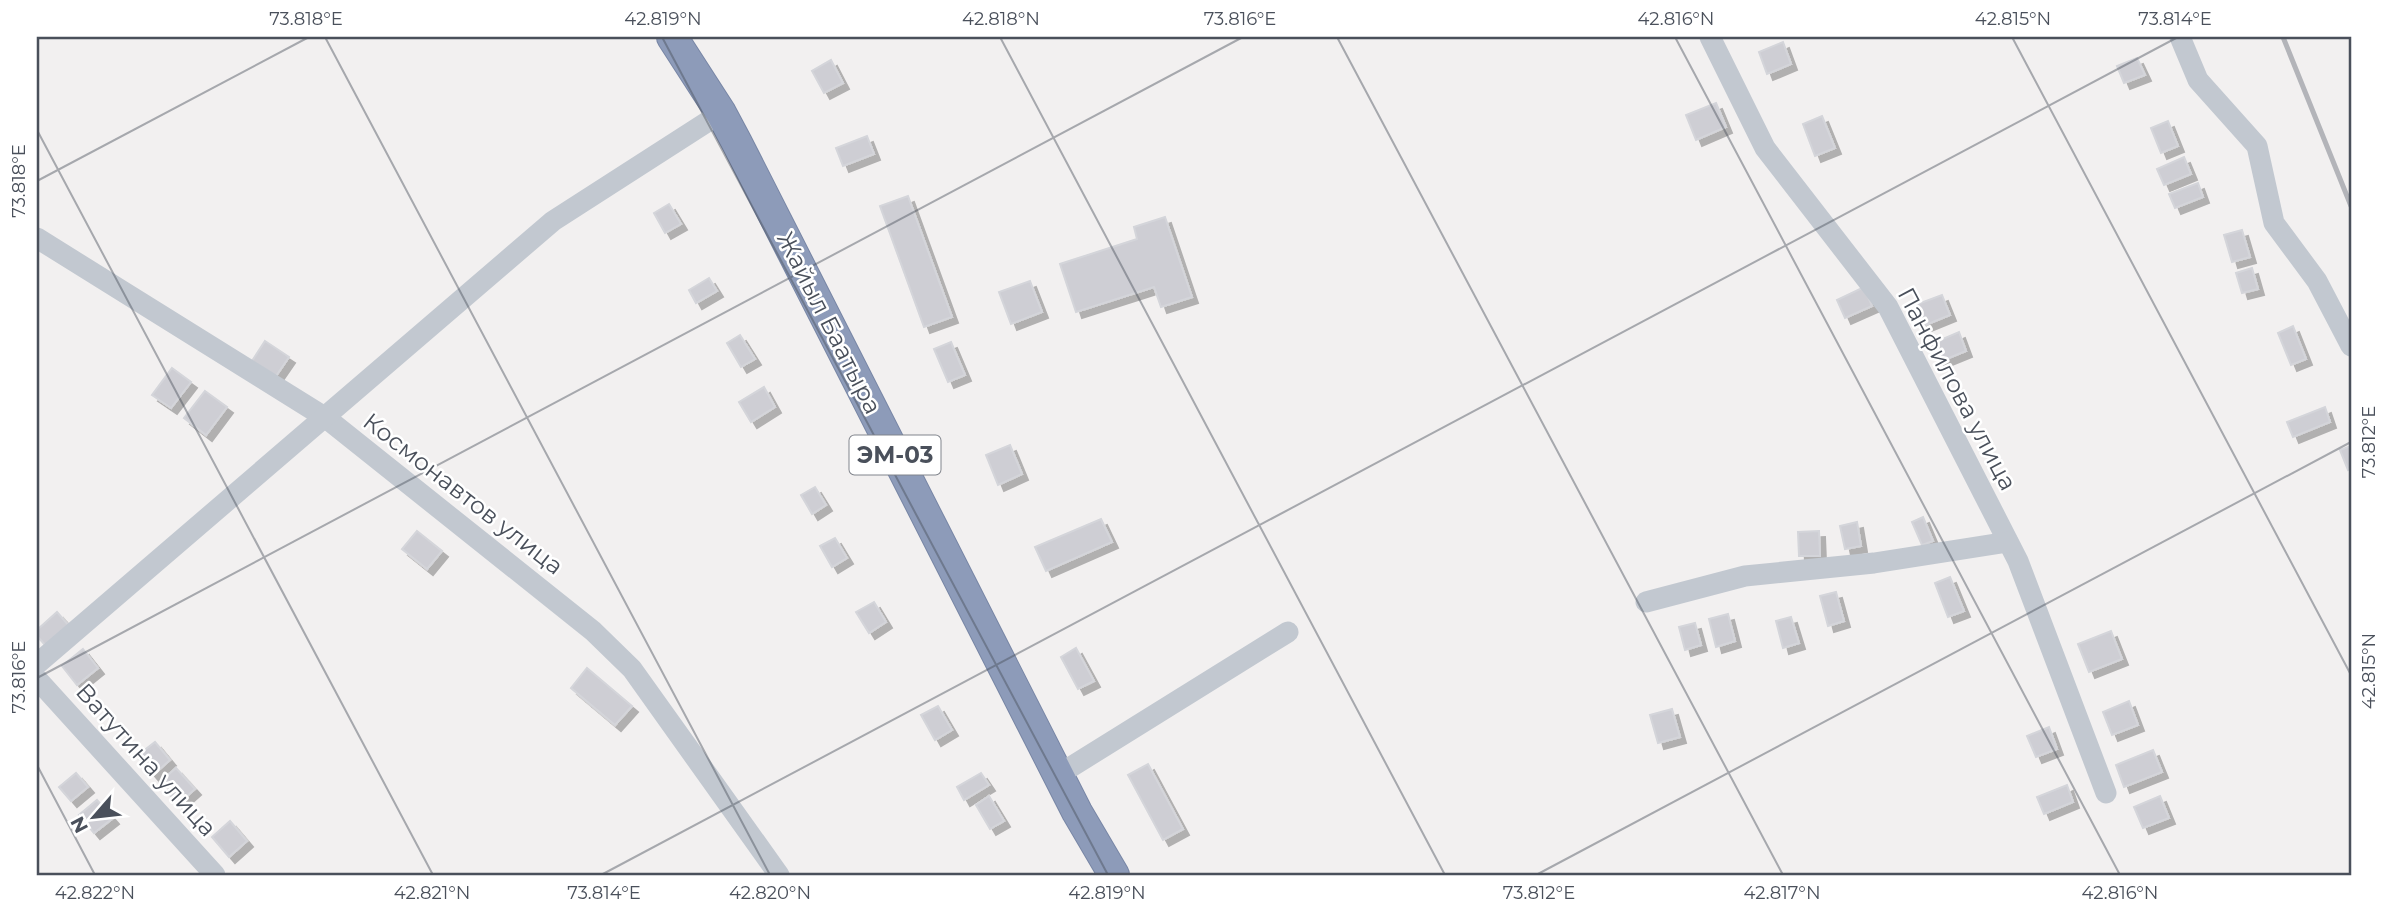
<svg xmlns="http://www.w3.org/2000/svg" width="2388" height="912" viewBox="0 0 2388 912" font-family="Montserrat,sans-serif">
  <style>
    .building { fill: #ceced4; stroke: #d4d5da; stroke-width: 2; filter: url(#shadow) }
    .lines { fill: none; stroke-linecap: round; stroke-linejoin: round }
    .highway-casing { stroke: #7886a5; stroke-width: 32 }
    .minor { stroke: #c2c8d0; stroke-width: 21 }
    .highway { stroke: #8d9bb9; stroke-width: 30 }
    .rail { stroke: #b3b4b9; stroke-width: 5 }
    .ticks { fill: none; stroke: #4a505b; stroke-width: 2; stroke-opacity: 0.45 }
    .labels { text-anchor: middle; stroke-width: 5; stroke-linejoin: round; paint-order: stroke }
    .shield { fill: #fff; stroke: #80848c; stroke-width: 2 }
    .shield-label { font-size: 23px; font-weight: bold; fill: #4a505b }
    .street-label { font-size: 24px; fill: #4a505b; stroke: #fff }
    .neatline { fill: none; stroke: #4a505b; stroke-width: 2.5 }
    .ticks-label { font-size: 18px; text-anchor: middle; fill: #4a505b }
  </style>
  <defs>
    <filter id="shadow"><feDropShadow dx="6" dy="6" stdDeviation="0" flood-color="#0004"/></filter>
  </defs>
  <rect width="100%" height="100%" fill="#f2f0f0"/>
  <g class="building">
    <path d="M1783,42l8,22 -24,10 -8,-22z"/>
    <path d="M2137,58l8,17 -21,8 -7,-17z"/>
    <path d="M831,60l12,23 -19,10 -12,-22z"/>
    <path d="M1716,103l10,24 -30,13 -10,-25z"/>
    <path d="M1822,116l13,32 -20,8 -12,-32z"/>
    <path d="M2168,121l10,25 -17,7 -10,-25z"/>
    <path d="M867,136l7,18 -31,12 -7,-18z"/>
    <path d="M2184,157l7,17 -27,11 -7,-16z"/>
    <path d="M2198,183l5,14 -28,11 -6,-14z"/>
    <path d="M908,196l44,121 -28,10 -44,-121z"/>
    <path d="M669,204l12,20 -16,9 -11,-20z"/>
    <path d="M1165,217l27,80 -31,10 -7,-20 -78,25 -16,-48 77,-25 -3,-12z"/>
    <path d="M2242,230l8,27 -18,5 -8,-27z"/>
    <path d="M2252,268l6,21 -16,4 -6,-20z"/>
    <path d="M709,278l8,13 -21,12 -7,-13z"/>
    <path d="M1030,281l12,31 -31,12 -12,-32z"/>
    <path d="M1864,287l8,19 -27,12 -8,-18z"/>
    <path d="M1942,295l8,20 -27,11 -8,-21z"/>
    <path d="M2293,326l13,33 -15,6 -13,-32z"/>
    <path d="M1959,332l7,19 -27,11 -8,-18z"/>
    <path d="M740,335l15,24 -14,8 -14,-24z"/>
    <path d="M265,341l24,16 -13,19 -24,-15z"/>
    <path d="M951,342l14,33 -17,7 -14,-33z"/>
    <path d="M172,368l19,14 -20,26 -19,-13z"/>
    <path d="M764,387l11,20 -24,15 -12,-20z"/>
    <path d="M205,391l22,16 -21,28 -22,-17z"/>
    <path d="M2325,407l5,15 -37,15 -6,-15z"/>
    <path d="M1010,445l12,29 -24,11 -12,-30z"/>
    <path d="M2351,446v22l-3,2 -8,-20z"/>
    <path d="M815,487l11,18 -14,9 -11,-19z"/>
    <path d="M1923,517l10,24 -11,4 -10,-23z"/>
    <path d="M1101,519l11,23 -66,29 -11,-24z"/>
    <path d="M1857,522l4,24 -16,3 -5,-23z"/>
    <path d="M417,531l25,20 -15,18 -25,-20z"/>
    <path d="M1819,531l1,25h-21l-1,-24z"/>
    <path d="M835,538l12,20 -15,9 -12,-21z"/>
    <path d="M1950,577l14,34 -16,6 -13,-34z"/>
    <path d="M1836,592l8,29 -16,5 -8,-30z"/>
    <path d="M874,602l12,20 -17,11 -13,-21z"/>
    <path d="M57,612l13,15 -23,20 -10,-11v-6z"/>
    <path d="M1728,614l7,27 -19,6 -7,-28z"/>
    <path d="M1791,617l8,26 -16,5 -7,-27z"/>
    <path d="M1695,623l6,22 -16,5 -6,-23z"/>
    <path d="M2111,631l11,28 -33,13 -11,-28z"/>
    <path d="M1076,648l18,33 -16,8 -17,-32z"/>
    <path d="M83,649l15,19 -21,17 -15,-19z"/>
    <path d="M587,668l45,38 -17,19 -44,-37z"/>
    <path d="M2129,701l9,24 -26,10 -9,-23z"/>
    <path d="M938,706l14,24 -17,10 -14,-25z"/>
    <path d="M1672,709l8,28 -22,6 -8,-28z"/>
    <path d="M2049,727l8,22 -21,8 -9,-21z"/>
    <path d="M155,742l15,18 -17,15 -16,-19z"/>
    <path d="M2153,750l9,22 -38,15 -8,-22z"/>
    <path d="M1148,764l35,65 -20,11 -35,-65z"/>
    <path d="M176,768l19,21 -17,15 -19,-21z"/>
    <path d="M76,773l12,14 -17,14 -12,-14z"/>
    <path d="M981,773l8,12 -25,15 -7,-13z"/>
    <path d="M2067,785l6,17 -29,12 -7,-17z"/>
    <path d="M989,796l15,25 -14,8 -14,-24z"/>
    <path d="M2160,796l9,22 -26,10 -9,-21z"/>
    <path d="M97,800l16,18 -19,15 -15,-18z"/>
    <path d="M230,821l17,20 -18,16 -17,-20z"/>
  </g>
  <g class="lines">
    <defs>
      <path id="highway" d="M672,37l49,76 16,30 340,669 37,63"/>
    </defs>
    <use href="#highway" class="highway-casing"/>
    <g class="minor">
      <path d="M1710,37l55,111 123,159 130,254 88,232"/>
      <path d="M2180,37l18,43 59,66 17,77 43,58 34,65"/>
      <path d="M37,238l289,180 267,213 39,38 147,206"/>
      <path d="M1646,602l99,-26 129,-13 134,-21"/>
      <path d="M37,664l516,-443 168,-108"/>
      <path d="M37,679l178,196"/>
      <path d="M1058,775l230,-143"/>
    </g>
    <use href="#highway" class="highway"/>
    <path class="rail" d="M2283,37l68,169"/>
  </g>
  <path class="ticks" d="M325,37l445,838M662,37l446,838M1000,37l445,838M1337,37l446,838M1675,37l445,838M2012,37l339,638M2350,37l1,3M37,130l396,745M37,181l272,-144M37,678l1206,-641M37,765l58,110M601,875l1577,-838M1536,875l815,-433"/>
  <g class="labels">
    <rect class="shield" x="849.5" y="435.5" width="91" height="39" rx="5"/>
    <g class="shield-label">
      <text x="895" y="463">ЭМ-03</text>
    </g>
    <g class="street-label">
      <text transform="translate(829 323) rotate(63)" y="8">Жайыл Баатыра</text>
      <text transform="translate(1957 389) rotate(62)" y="8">Панфилова улица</text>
      <text transform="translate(463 494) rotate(38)" y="8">Космонавтов улица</text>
      <text transform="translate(146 760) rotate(48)" y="8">Ватутина улица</text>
    </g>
  </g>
  <rect width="2388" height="912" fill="none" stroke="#ffffff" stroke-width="77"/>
  <g transform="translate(94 817) rotate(242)" stroke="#ffffff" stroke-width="5" paint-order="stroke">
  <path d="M0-5L12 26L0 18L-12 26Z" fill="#4a505b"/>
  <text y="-10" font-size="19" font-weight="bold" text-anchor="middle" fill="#4a505b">N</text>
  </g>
  <rect x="38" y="38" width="2312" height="836" class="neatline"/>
  <g class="ticks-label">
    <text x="306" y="25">73.818°E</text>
    <text x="663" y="25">42.819°N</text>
    <text x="1001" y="25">42.818°N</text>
    <text x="1240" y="25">73.816°E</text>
    <text x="1676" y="25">42.816°N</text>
    <text x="2013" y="25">42.815°N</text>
    <text x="2175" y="25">73.814°E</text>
    <text transform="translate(19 181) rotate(-90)" y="6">73.818°E</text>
    <text transform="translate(2369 442) rotate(-90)" y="6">73.812°E</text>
    <text transform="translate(2369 671) rotate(-90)" y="6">42.815°N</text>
    <text transform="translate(19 677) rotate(-90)" y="6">73.816°E</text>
    <text x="95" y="899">42.822°N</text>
    <text x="432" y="899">42.821°N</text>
    <text x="604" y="899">73.814°E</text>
    <text x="770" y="899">42.820°N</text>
    <text x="1107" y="899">42.819°N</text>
    <text x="1539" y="899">73.812°E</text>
    <text x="1782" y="899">42.817°N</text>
    <text x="2120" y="899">42.816°N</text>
  </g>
</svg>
